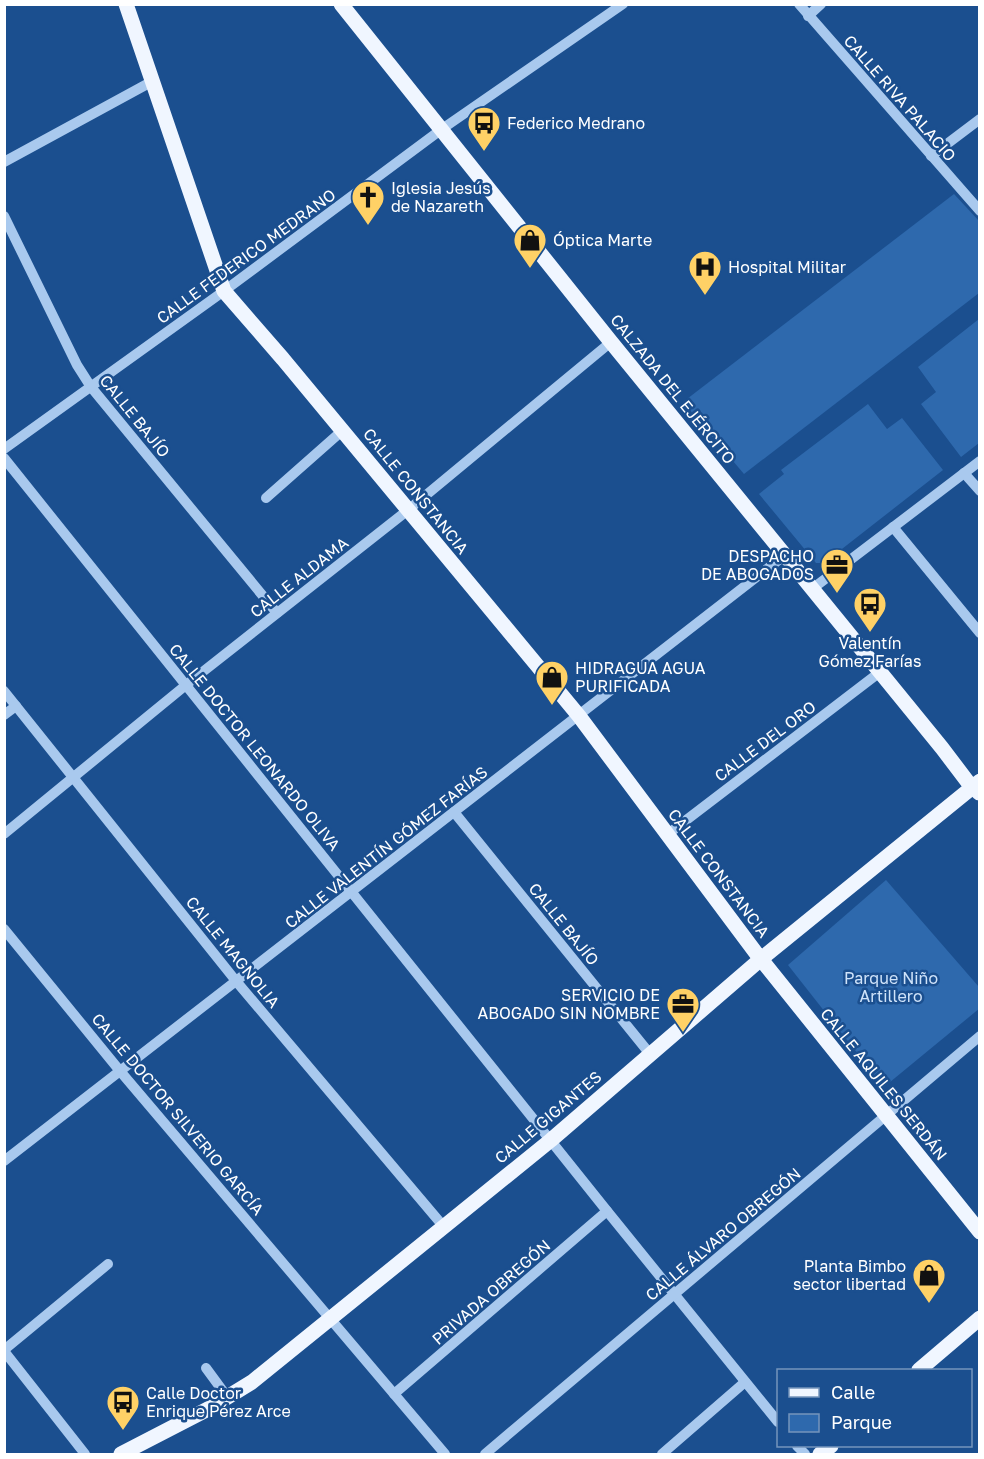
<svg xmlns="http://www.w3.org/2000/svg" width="984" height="1459" viewBox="0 0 984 1459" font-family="'Golos Text',sans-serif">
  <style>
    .green { fill: #2e69ad }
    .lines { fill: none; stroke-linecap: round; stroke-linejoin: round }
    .minor { stroke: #a9c9ee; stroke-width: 10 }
    .major { stroke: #f0f6ff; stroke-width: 15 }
    .labels { text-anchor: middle; stroke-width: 5; stroke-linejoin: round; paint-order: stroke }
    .street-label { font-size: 16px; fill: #fff; stroke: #1b4f8f }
    .poi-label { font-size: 16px; fill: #fff; stroke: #1b4f8f; text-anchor: start }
    .park-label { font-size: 16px; fill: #cfe3fa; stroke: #1b4f8f }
  </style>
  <rect width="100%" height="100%" fill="#1b4f8f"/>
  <g class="green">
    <path d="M954,194l25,27v72l-235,181 -61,-72z"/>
    <path d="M979,319v124l-18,14 -40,-53 15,-12 -18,-25z"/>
    <path d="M868,404l19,25 15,-11 41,52 -119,93h-8l-57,-69 25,-20 -3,-4z"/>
    <path d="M886,880l93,107 1,21 -96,79 -96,-122z"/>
  </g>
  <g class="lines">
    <g class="minor">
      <path d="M799,4l181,207"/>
      <path d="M808,16l13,-12"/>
      <path d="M931,156l49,-37"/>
      <path d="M4,162l147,-80"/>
      <path d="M4,216l73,149 14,22 186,226"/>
      <path d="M4,449l220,-158 218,-162 181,-125"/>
      <path d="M4,458l603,753 171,211"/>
      <path d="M964,473l16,18"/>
      <path d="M266,498l77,-68"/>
      <path d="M893,527l87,106"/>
      <path d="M812,589l168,-128"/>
      <path d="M4,691l232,290 208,246"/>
      <path d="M4,715l12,-9"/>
      <path d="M454,812l196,242"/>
      <path d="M4,834l182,-149 222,-175 203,-168"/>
      <path d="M668,834l212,-162"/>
      <path d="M4,929l116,142 325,383"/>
      <path d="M4,1161l781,-606"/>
      <path d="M4,1350l104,-86"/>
      <path d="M4,1351l81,103"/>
      <path d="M206,1368l22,30"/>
      <path d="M394,1394l213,-183"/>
      <path d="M797,1446l8,8"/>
      <path d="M485,1454l495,-418"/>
      <path d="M662,1454l83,-72"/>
    </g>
    <g class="major">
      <path d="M126,4l98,287 59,68 296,357 177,237 224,279"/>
      <path d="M341,4l270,338 331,406 25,33 12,12"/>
      <path d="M919,1370l61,-52"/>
      <path d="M121,1454l87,-45 44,-27 299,-242 210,-181 219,-178"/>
      <path d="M820,1454l11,-8"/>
    </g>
  </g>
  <defs>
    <symbol id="bus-pin" viewBox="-11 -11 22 30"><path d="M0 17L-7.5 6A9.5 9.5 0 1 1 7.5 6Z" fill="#ffd166" stroke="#1b4f8f"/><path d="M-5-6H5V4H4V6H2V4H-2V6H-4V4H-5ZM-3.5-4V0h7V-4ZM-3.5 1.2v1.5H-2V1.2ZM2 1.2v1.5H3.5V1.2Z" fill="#111"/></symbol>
    <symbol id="church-pin" viewBox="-11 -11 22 30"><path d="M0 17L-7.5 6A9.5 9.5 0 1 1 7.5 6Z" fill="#ffd166" stroke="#1b4f8f"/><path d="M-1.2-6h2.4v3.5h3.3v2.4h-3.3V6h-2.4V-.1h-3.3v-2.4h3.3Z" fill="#111"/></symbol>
    <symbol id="shop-pin" viewBox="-11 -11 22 30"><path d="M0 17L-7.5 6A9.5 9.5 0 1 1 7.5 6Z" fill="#ffd166" stroke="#1b4f8f"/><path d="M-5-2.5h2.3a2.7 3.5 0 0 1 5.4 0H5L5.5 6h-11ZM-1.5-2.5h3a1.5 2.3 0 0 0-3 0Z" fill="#111"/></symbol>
    <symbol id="hospital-pin" viewBox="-11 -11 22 30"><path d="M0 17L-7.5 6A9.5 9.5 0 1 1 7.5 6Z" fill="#ffd166" stroke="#1b4f8f"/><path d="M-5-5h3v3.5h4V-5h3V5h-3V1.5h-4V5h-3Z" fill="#111"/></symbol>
    <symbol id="office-pin" viewBox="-11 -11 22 30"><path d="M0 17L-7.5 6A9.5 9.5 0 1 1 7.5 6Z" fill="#ffd166" stroke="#1b4f8f"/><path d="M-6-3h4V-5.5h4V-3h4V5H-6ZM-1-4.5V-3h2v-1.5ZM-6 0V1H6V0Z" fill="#111"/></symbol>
  </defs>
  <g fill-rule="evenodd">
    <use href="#bus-pin" x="465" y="104" width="38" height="52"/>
    <use href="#church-pin" x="349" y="178" width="38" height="52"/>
    <use href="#shop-pin" x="511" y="221" width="38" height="52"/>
    <use href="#hospital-pin" x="686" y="248" width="38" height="52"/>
    <use href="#office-pin" x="818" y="546" width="38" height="52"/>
    <use href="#bus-pin" x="851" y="585" width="38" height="52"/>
    <use href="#shop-pin" x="533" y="658" width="38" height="52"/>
    <use href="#office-pin" x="664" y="985" width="38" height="52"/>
    <use href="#shop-pin" x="910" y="1256" width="38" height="52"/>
    <use href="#bus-pin" x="104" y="1383" width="38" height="52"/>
  </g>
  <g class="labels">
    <g class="street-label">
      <text transform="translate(900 98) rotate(49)" y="6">CALLE RIVA PALACIO</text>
      <text transform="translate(246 256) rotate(-36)" y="6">CALLE FEDERICO MEDRANO</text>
      <text transform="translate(673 389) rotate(51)" y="6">CALZADA DEL EJÉRCITO</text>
      <text transform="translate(135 416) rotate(51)" y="6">CALLE BAJÍO</text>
      <text transform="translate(416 491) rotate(51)" y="6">CALLE CONSTANCIA</text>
      <text transform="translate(299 577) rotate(-38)" y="6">CALLE ALDAMA</text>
      <text transform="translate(765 741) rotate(-37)" y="6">CALLE DEL ORO</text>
      <text transform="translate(255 747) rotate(51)" y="6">CALLE DOCTOR LEONARDO OLIVA</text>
      <text transform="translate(386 847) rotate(-38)" y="6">CALLE VALENTÍN GÓMEZ FARÍAS</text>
      <text transform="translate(719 873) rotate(53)" y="6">CALLE CONSTANCIA</text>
      <text transform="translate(564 924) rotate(51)" y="6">CALLE BAJÍO</text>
      <text transform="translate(233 952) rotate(51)" y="6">CALLE MAGNOLIA</text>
      <text transform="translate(884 1084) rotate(51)" y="6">CALLE AQUILES SERDÁN</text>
      <text transform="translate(178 1114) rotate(50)" y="6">CALLE DOCTOR SILVERIO GARCÍA</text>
      <text transform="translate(548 1117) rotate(-40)" y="6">CALLE GIGANTES</text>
      <text transform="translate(723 1234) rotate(-40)" y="6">CALLE ÁLVARO OBREGÓN</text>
      <text transform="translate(491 1292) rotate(-41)" y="6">PRIVADA OBREGÓN</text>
    </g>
    <g class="poi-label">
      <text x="507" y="129">Federico Medrano</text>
      <text x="391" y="194">Iglesia Jesús<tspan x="391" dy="18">de Nazareth</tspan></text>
      <text x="553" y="246">Óptica Marte</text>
      <text x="728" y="273">Hospital Militar</text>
      <text x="814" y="562" text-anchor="end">DESPACHO<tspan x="814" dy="18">DE ABOGADOS</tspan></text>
      <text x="870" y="649" text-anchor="middle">Valentín<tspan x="870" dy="18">Gómez Farías</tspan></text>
      <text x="575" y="674">HIDRAGUA AGUA<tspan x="575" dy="18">PURIFICADA</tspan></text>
      <text x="660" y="1001" text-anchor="end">SERVICIO DE<tspan x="660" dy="18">ABOGADO SIN NOMBRE</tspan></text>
      <text x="906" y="1272" text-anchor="end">Planta Bimbo<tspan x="906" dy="18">sector libertad</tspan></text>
      <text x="146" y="1399">Calle Doctor<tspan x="146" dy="18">Enrique Pérez Arce</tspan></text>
    </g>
    <g class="park-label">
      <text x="891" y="984">Parque Niño<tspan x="891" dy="18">Artillero</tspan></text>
    </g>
  </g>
  <rect width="984" height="1459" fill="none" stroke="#ffffff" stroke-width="12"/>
  <rect x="777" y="1369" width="195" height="78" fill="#1b4f8f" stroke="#7695bc" stroke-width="1.5"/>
  <rect x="789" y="1388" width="30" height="9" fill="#f0f6ff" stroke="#7695bc" stroke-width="1.5"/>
  <text x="831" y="1399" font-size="18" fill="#ffffff">Calle</text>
  <rect x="789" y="1414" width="30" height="18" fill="#2e69ad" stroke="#7695bc" stroke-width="1.5"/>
  <text x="831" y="1429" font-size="18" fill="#ffffff">Parque</text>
</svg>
